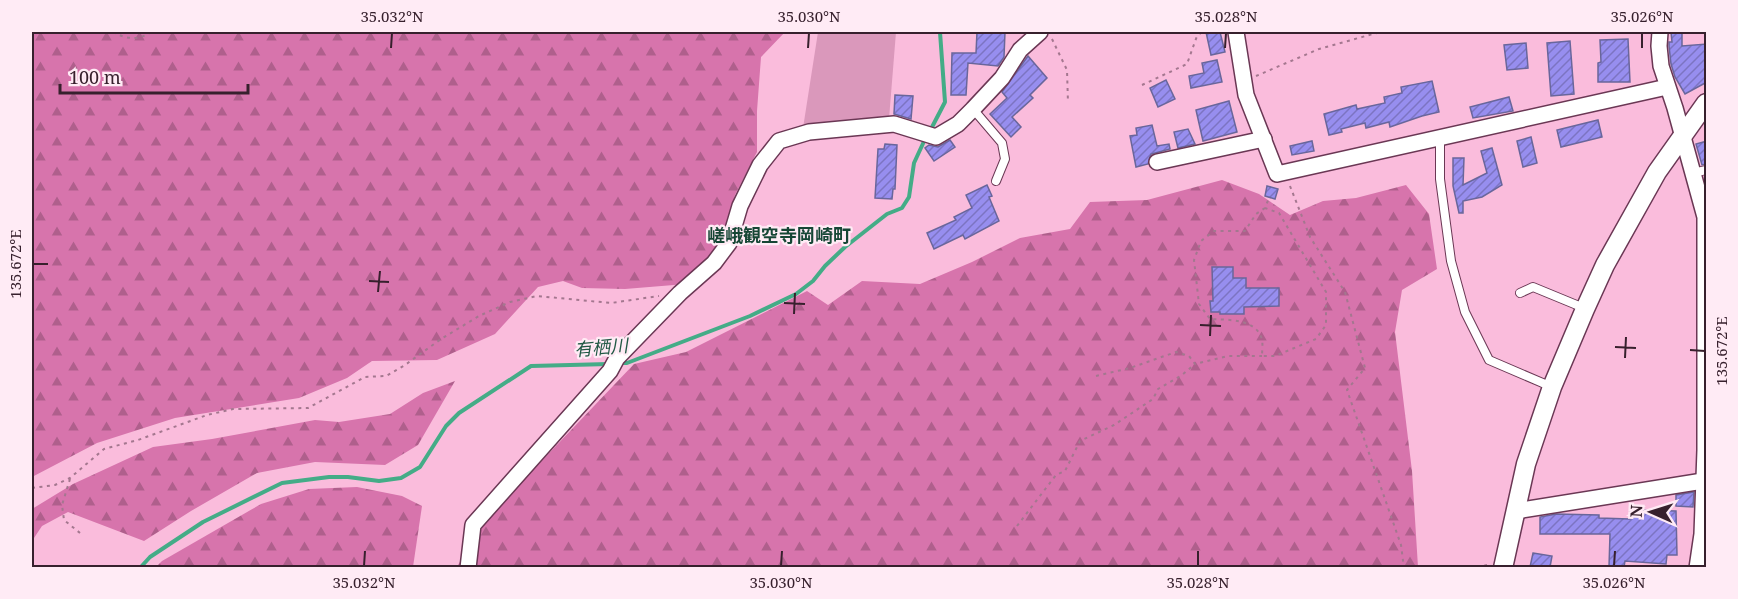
<svg xmlns="http://www.w3.org/2000/svg" width="1738" height="599" viewBox="0 0 1738 599" font-family="'Noto Serif','Noto Sans JP',serif">
  <style>
    .grass { fill: #da98bb }
    .forest { fill: url(#forest-firs) }
    .lines { fill: none; stroke-linecap: round; stroke-linejoin: round }
    .stream { stroke: #44ac87; stroke-width: 4 }
    .building { fill: url(#building-hatch); stroke: #69669b; stroke-width: 1.5 }
    .service-casing { stroke: #6a3754; stroke-width: 10 }
    .minor-casing { stroke: #6a3754; stroke-width: 18 }
    .tertiary-casing { stroke: #6a3754; stroke-width: 21 }
    .path { stroke: #a4778f; stroke-width: 2; stroke-dasharray: 3 4.5; stroke-linecap: butt }
    .service { stroke: #fff; stroke-width: 8 }
    .minor { stroke: #fff; stroke-width: 15 }
    .tertiary { stroke: #fff; stroke-width: 18 }
    .ticks { fill: none; stroke: #37202d; stroke-width: 2 }
    .labels { text-anchor: middle; stroke-width: 4.5; stroke-linejoin: round; paint-order: stroke }
    .neighbourhood-label { font-size: 18px; font-weight: bold; fill: #164635; stroke: #ffebf5 }
    .water-label { font-size: 18px; font-style: italic; fill: #225945; stroke: #ffebf5 }
    .neatline { fill: none; stroke: #37202d; stroke-width: 2 }
    .ticks-label { font-size: 15px; text-anchor: middle; fill: #37202d }
  </style>
  <defs>
    <pattern id="forest-firs" width="22" height="20" patternUnits="userSpaceOnUse" patternTransform="scale(1.5)"><rect width="22" height="20" fill="#d774ac"/><path d="M5 1l3.5 6h-7zM16 11l3.5 6h-7z" fill="#af5f8c"/></pattern>
    <pattern id="building-hatch" width="6" height="6" patternUnits="userSpaceOnUse" patternTransform="scale(1.5)"><rect width="6" height="6" fill="#978eef"/><path d="M-1 1l2-2M0 6l6-6M5 7l2-2" fill="none" stroke="#7c74c2"/></pattern>
  </defs>
  <rect width="100%" height="100%" fill="#fabcdc"/>
  <path class="grass" d="M818,32h78l-7,87 -86,9z"/>
  <g class="forest">
    <path d="M32,32h753l-24,25 -4,54v41l-22,43 -9,32 -13,27 -27,30 -61,5 -43,-1 -19,-7 -25,6 -43,47 -58,26 -65,1 -25,17 -48,20 -124,20 -78,25 -65,34z"/>
    <path d="M1222,180l37,14 31,21 33,-14 33,-3 50,-13 23,29 8,55 -35,21 -7,42 17,139 6,96 -962,1 36,-55 142,-149 52,-12 121,-61 21,14 34,-24 58,3 52,-22 48,-24 50,-9 20,-27 57,-2z"/>
    <path d="M455,381l-37,64 -33,20 -70,-3 -58,11 -66,38 -47,30 -76,-29 -26,14 -10,15v-32l41,-25 80,-37 59,-8 103,-19 24,2 51,-8 33,-21z"/>
    <path d="M357,487l45,9 20,10 -9,61h-257l6,-6 99,-57 48,-15z"/>
  </g>
  <g class="lines">
    <g class="stream">
      <path d="M930,131l15,-29 -5,-70"/>
      <path d="M620,363h7l123,-47 46,-22 17,-13 12,-15 20,-19 42,-33 15,-6 7,-11 5,-34 12,-26"/>
      <path d="M140,568l10,-11 53,-35 79,-39 47,-6h19l31,4 22,-3 19,-11 26,-41 13,-13 72,-47 78,-2"/>
    </g>
  </g>
  <g class="building">
    <path d="M977,32h28l-1,25 -6,9 -30,-3 -2,32h-15l1,-42h24z"/>
    <path d="M1206,32h14l5,20 -14,3z"/>
    <path d="M1671,32h11v14l25,-2v38l-22,12 -10,-17 -4,-13 -2,-18v-4h3z"/>
    <path d="M1628,39l2,43h-32v-19l3,-1 -1,-22z"/>
    <path d="M1570,41l4,53 -23,2 -4,-53z"/>
    <path d="M1526,43l2,25 -21,2 -3,-25z"/>
    <path d="M1028,56l19,22 -17,17 3,3 -21,19 9,10 -10,10 -21,-23 17,-16 -5,-6z"/>
    <path d="M1217,60l5,22 -31,6 -2,-12 15,-3 -2,-10z"/>
    <path d="M1166,80l9,19 -17,8 -8,-19z"/>
    <path d="M1432,81l7,31 -17,4 -32,11 -1,-5 -23,6 -1,-5 -24,6 1,3 -13,3 -5,-21 32,-9 1,4 28,-6 -1,-6 18,-4 -1,-6z"/>
    <path d="M895,95l18,1 -2,23 -17,-5z"/>
    <path d="M1509,97l4,14 -40,7 -3,-11z"/>
    <path d="M1229,101l8,31 -34,9 -7,-31z"/>
    <path d="M1598,120l4,17 -41,10 -4,-17z"/>
    <path d="M1152,125l5,21 12,-2 1,5 -19,5 -3,10 -12,3 -6,-31 7,-1 -1,-7z"/>
    <path d="M1188,129l7,15 -17,4 -4,-16z"/>
    <path d="M1531,137l6,26 -14,4 -6,-26z"/>
    <path d="M950,140l5,7 -21,14 -9,-13 4,-3 9,2z"/>
    <path d="M1312,141l2,10 -22,4 -2,-9z"/>
    <path d="M1707,141v23l-5,1 -6,-21z"/>
    <path d="M885,144l12,1 -2,44h-2l-1,10 -17,-1 3,-49h6z"/>
    <path d="M1492,148l10,37 -20,12 -19,4v12h-4l-6,-27v-28h11l-1,27 24,-12 -6,-22z"/>
    <path d="M987,185l5,11 -3,1 10,24 -34,18 -2,-4 -29,14 -7,-16 29,-13 -2,-3 18,-9 -6,-13z"/>
    <path d="M1267,186l11,3 -3,10 -10,-3z"/>
    <path d="M1212,267h21v11h13v10h33v18l-35,1v7h-24v-2h-9l-1,-11h3z"/>
    <path d="M1694,492l-1,15 -17,-1v-11z"/>
    <path d="M1630,510l46,1 1,44h-10l-1,9 -41,-3 -1,6h-15l1,-33h-70v-17l16,-3 43,1v3l31,1z"/>
    <path d="M1533,553l19,3 -2,11h-20z"/>
  </g>
  <g class="lines">
    <defs>
      <g id="service">
        <path d="M973,109l29,34 3,16 -9,22"/>
        <path d="M1440,137v42l11,82 14,51 24,48 63,27"/>
        <path d="M1693,173l13,-3"/>
        <path d="M1520,293l13,-6 51,21"/>
      </g>
      <g id="minor">
        <path d="M1236,32l10,63 31,79 390,-87"/>
        <path d="M1660,32l-1,14 2,20 14,42 30,109v233l-3,84 -5,34"/>
        <path d="M1157,162l107,-23"/>
        <path d="M1516,511l187,-30"/>
        <path d="M468,568l5,-43 137,-154 7,-13 63,-65 34,-30 15,-20 11,-37 20,-41 19,-24 30,-9 85,-8 42,13 22,-13 15,-15 29,-31 18,-28 20,-18"/>
      </g>
      <path id="tertiary" d="M1503,568l23,-104 26,-77 33,-78 20,-44 52,-93 49,-69"/>
    </defs>
    <use href="#service" class="service-casing"/>
    <use href="#minor" class="minor-casing"/>
    <use href="#tertiary" class="tertiary-casing"/>
    <g class="path">
      <path d="M113,32c13,7 25,9 38,0"/>
      <path d="M1052,39l15,31 1,33"/>
      <path d="M1256,76l63,-27 61,-17"/>
      <path d="M1142,85l45,-21 10,-28 5,-4"/>
      <path d="M1290,186l20,51 35,55 20,76 -18,22 54,155 3,23"/>
      <path d="M1265,208l-9,6 -11,17h-31l-13,10 -7,19 5,44 11,15c17,1 47,-1 52,21 1,5 0,11 0,16h13l41,-17 10,-14v-33l-47,-79 -14,-5 4,-10"/>
      <path d="M1096,376l34,-8 46,-16 13,4 6,8 33,-8h34"/>
      <path d="M70,479l-8,26 2,15 16,13"/>
      <path d="M32,488l23,-3 15,-7 34,-29 34,-9 69,-25 26,-6 75,-1 57,-31 21,-1 19,-11 36,-26 38,-23 31,-14 27,-6 74,7 48,-7"/>
      <path d="M1017,526l39,-51 9,-4 15,-30 34,-16 39,-26 5,-10 24,-14 13,-11"/>
      <path d="M1477,568l13,-4"/>
    </g>
    <use href="#service" class="service"/>
    <use href="#minor" class="minor"/>
    <use href="#tertiary" class="tertiary"/>
  </g>
  <path class="ticks" d="M391,48l1,-15M808,48l1,-15M1225,48l1,-15M1642,48v-15M33,264h15M369,281l20,1M378,292l2,-21M784,303l21,1M794,314l1,-21M1200,325l21,1M1210,336l1,-21M1615,347l21,1M1690,350l15,1M1625,358l1,-21M364,566l1,-15M781,566l1,-15M1198,566v-15M1614,566l1,-15"/>
  <g class="labels">
    <g class="neighbourhood-label">
      <text x="779" y="242">嵯峨観空寺岡崎町</text>
    </g>
    <g class="water-label">
      <text transform="translate(601 348) rotate(-5)" y="6">有栖川</text>
    </g>
  </g>
  <rect width="1738" height="599" fill="none" stroke="#ffebf5" stroke-width="66"/>
  <g transform="translate(1651 512) rotate(273)" stroke="#ffebf5" stroke-width="4.5" paint-order="stroke">
  <path d="M0-4.5L10 22L0 15L-10 22Z" fill="#37202d"/>
  <text y="-9" font-size="16" font-weight="bold" text-anchor="middle" fill="#37202d">N</text>
  </g>
  <path d="M60 84v9h188v-9" fill="none" stroke="#37202d" stroke-width="3"/>
  <text x="69" y="84" font-size="18" fill="#37202d" stroke="#ffebf5" stroke-width="4.5" paint-order="stroke">100 m</text>
  <rect x="33" y="33" width="1672" height="533" class="neatline"/>
  <g class="ticks-label">
    <text x="392" y="22">35.032°N</text>
    <text x="809" y="22">35.030°N</text>
    <text x="1226" y="22">35.028°N</text>
    <text x="1642" y="22">35.026°N</text>
    <text transform="translate(16 264) rotate(-90)" y="5">135.672°E</text>
    <text transform="translate(1722 351) rotate(-90)" y="5">135.672°E</text>
    <text x="364" y="588">35.032°N</text>
    <text x="781" y="588">35.030°N</text>
    <text x="1198" y="588">35.028°N</text>
    <text x="1614" y="588">35.026°N</text>
  </g>
</svg>
